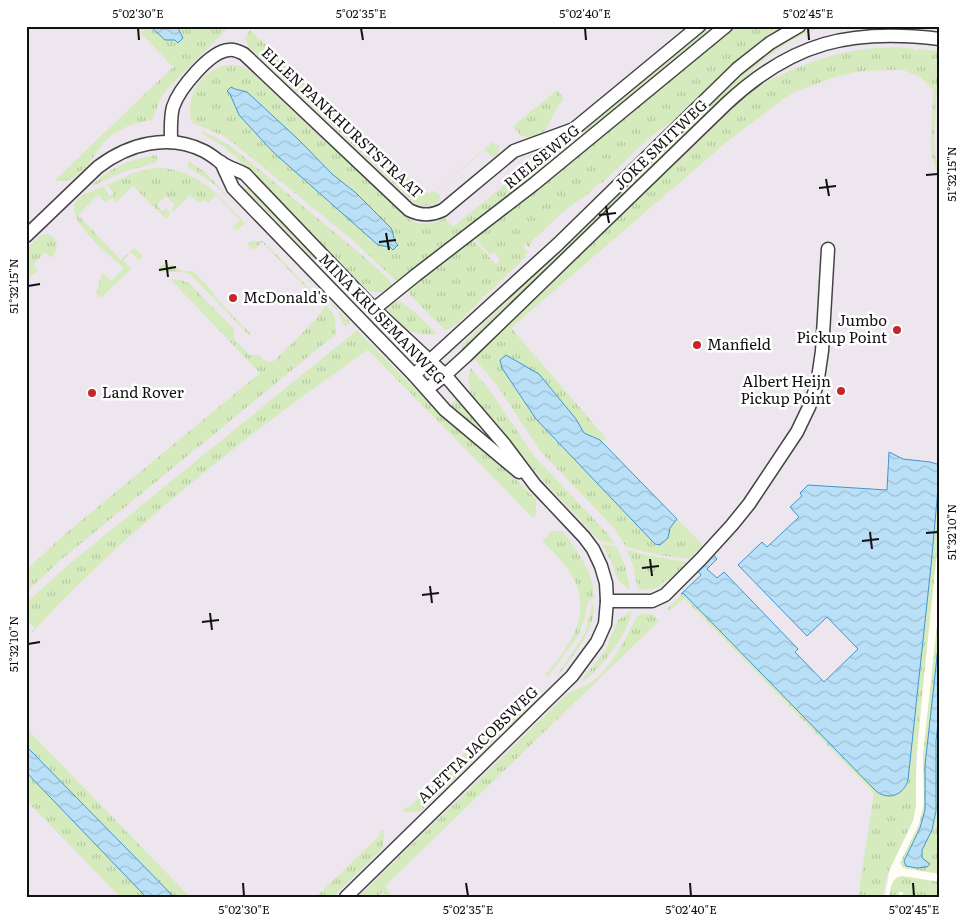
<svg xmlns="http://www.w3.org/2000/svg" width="966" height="923" viewBox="0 0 966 923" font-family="Literata,serif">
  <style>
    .industrial { fill: #eee6ef }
    .grass { fill: url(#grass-tufts); fill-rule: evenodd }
    .water { fill: url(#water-waves); stroke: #3f96cf }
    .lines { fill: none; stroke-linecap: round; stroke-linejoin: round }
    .minor-casing { stroke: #444; stroke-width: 15 }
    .minor { stroke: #fff; stroke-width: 12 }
    .ticks { fill: none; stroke: #111; stroke-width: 2 }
    .poi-dot { fill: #c4262e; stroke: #fff; stroke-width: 2 }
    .labels { text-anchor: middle; stroke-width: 5; stroke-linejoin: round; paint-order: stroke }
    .street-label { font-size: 15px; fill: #111; stroke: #fff }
    .poi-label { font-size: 15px; fill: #111; stroke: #fff; text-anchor: start }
    .neatline { fill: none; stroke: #111; stroke-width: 2 }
    .ticks-label { font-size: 12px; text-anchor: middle; fill: #111 }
  </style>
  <defs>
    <pattern id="grass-tufts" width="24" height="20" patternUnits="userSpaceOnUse" patternTransform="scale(1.25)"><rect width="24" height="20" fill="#d5ebbd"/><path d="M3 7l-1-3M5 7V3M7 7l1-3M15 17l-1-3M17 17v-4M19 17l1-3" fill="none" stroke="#b6c8a1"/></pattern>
    <pattern id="water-waves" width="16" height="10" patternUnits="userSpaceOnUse" patternTransform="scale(1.25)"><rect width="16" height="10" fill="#b9e0f7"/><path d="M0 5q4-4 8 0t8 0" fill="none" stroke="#9ebfd3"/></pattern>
  </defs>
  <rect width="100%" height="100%" fill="#fffdf5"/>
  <path class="industrial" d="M26,26h914v81l-3,45 3,14v290l-25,331 -23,68 -7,42h-859z"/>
  <g class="grass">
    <path d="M134,26h16l15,14 18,-2 -6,-12h33l2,2 1,-2h17l-62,62 -8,12 -8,20 -19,4 -19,9 -11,10 -16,23 -15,14 -16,1 -1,-1 118,-113z"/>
    <path d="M710,26h7l-184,152 -131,100 -4,2 -4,-1 -44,-41 -114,-93 -14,-10 -30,-12c-12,-36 30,-77 62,-49l153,144c13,8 25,7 38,0l8,9 69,-57 21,-9 -3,-11 32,-13 9,-5zM235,89l12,3 53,49 32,33 24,19 35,35c3,6 2,12 7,17l-8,2 -12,-2 -105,-93 -34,-37 -9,-21z"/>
    <path d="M735,26h52l-21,13 -21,15 -58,56 -38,28 -48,46 -2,-1 -10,10 -25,18 -33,31 -2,6 -3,-4 -3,3 5,5 -3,3 1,2 -41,39 -4,1 1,2 -26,26 -9,5h-2l-35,-35 -1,-5 8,-9 56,-41 23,24 3,-3v-3l-5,-6 -4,3 -15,-17 65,-51z"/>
    <path d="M812,26h11c-24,9 -44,21 -63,37l-296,287 -4,-4 282,-274 25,-21z"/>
    <path d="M250,30l170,159 6,4 7,-1 60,-50 4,4 2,-1 -1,9 -6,3 -7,-7 -50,41 6,8c-6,9 -18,8 -27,4l-166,-157 -3,-8z"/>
    <path d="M897,47l18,2v2l4,-2 20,2 -1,8h-4l-5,18 6,-17h3l-4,85 6,39 -9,-32 2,-63 -13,-12 -17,-7h-22l-24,2 -22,5 -38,14 -15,9 -53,40 -218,188 95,110 -3,3 -19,-8 -8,-14 -37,-45 120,171c9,-8 10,-18 18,-26l26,26 -14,14 -31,-4 -32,-8 -12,-19 -73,-76 -43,-65 -24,-29 33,-36 3,2v-5l72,-70 3,2v-4l95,-92 2,2 1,-5 46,-44 26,-19 22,-13 2,2 2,-3c39,-19 73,-27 116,-28z"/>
    <path d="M557,90l7,9 -6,7 -13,25 -15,6 -9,-1 -8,-10z"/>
    <path d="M202,131l15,7 16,10 130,108 28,26 1,5c-11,7 -19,7 -30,0l-124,-128 -14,-12 -23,-14z"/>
    <path d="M156,155l2,4 -3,4 -32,9 -30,14v-2c18,-17 38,-25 63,-29z"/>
    <path d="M190,162l15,10 39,42 -29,-29 -27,-18 -1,-4z"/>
    <path d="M154,168c43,-1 64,27 91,55l-8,7 -5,-2 8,-8 -24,-25 -8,8 -4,-3 -5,3 -9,-8 -17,17 -2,-2 4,-5 -9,-9 -9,9 5,6 4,-3 5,6 -5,5 -33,-33 -17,16 -4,-4 -6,5 -8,-8 -20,20 43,45 13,-12 9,8 -4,5 -8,-9 -8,8 8,9 -30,29 -5,-5 6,-19h2l7,7 13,-13c-12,-11 -61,-49 -48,-67 5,-7 20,-11 28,-15l5,11 5,-3 -7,-9 26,-12z"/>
    <path d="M248,185l98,101 -3,3 -98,-100z"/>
    <path d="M46,234c14,3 13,15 5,24l-6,-6 -12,13 5,5 -12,11v-32l14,-13z"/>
    <path d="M251,241h12l69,71 3,6 1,16 -273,224 -37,34v-22l39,-36 195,-161 -90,-94 11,1 9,4 44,45v10l16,16h9l7,7 8,-1 44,-44 -1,-1 8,-8 -63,-66 -9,8 -6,-6z"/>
    <path d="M279,249l71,73v2l-4,2 -4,-2 -4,-13z"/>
    <path d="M169,264l14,7h10l22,23 -1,2 37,38 -1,2 -60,-62 -8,-2h-22v-7z"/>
    <path d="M400,301l15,11 22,22c-20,3 -43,-7 -52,-25l9,-7z"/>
    <path d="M357,330l78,79 55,46 46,44v16l-3,3 -165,-168c-123,85 -241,179 -342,289l9,-11 -9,-8v-17l42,-38z"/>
    <path d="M471,368l20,24 43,64 74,78 7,10 -15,-3 -54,-57 -38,-45 -26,-28 -12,-20 -2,-13z"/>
    <path d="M456,400l24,24 -5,5 -27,-22z"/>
    <path d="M940,467v56l-24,231v52l-3,15 -25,52 -6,24h-24l16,-104 -190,-195 -15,13 -2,-2 16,-16 196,200 4,2 24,-11 12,-102z"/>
    <path d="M552,531h11c14,20 31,41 31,67l-6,4 -3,16 -7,18 -30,40 -3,-1c28,-32 52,-67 21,-108 -7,-10 -16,-18 -24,-26z"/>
    <path d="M602,544l15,3 8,18 5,23 -1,2 -11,-10 -7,-19z"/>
    <path d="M627,550l29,7 31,5 -18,18 -2,-1 -11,10 -18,1 -5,-24z"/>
    <path d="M940,598v32l-15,135v45l-5,18 -16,32 7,7 13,1 -3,-15 13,-29 2,-13v-70l4,-37v170l-37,-6 -3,-5 19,-39 5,-20 -1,-50z"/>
    <path d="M594,604c1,28 -21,51 -36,72l-2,1 29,-44 7,-28z"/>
    <path d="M631,611c2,16 -35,67 -51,71l25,-31 13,-31z"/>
    <path d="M641,614h11l7,7 -274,265 6,8 -4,2 -4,-4 -6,5h-19l210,-204c7,-4 15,-5 22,-10 19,-11 37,-47 47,-67z"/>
    <path d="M528,691v17l-108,104h-16l-2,-1 4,-4 2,1z"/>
    <path d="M26,728l164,169h-16l-148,-151z"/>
    <path d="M26,772l120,125h-26l-94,-97z"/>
    <path d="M383,829l1,2 -1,17 -50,49h-17l65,-63 -2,-2z"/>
    <path d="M902,876l38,6v15h-37v-5h-4l-1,5h-9c2,-10 2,-19 13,-21z"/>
  </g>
  <g class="water">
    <path d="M150,26h27l6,12 -5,5 -3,-3h-10z"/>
    <path d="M231,87l4,2 12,3 53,49 32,33 24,19 35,35c3,6 2,13 7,17l-5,5 -3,-3 -12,-2 -105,-93 -34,-37 -9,-21 -3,-3z"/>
    <path d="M506,355l33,19 37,45 8,14 16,7 77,79 -7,9 -2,10 -8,7 -5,-1 -119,-125 -34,-51 -2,-8z"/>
    <path d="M889,452l14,7 27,3 10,3v2l-9,99 -23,214c-4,15 -20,21 -32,11l-193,-198 -2,1 20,-19 -3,-4 16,-16 3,4 -10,10 10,9 7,-6 74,77 -3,3 29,30 34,-33 -31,-32 -20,19 -69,-71 24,-23 5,5 32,-30 -9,-10 12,-11 -2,-3 8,-8 79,5z"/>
    <path d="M940,630v74l-4,37v70l-4,19 -10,20v8l8,6 -3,3 -10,1 -11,-2 -2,-5 16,-33 5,-18v-45z"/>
    <path d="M26,746l148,151h-28l-120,-125z"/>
  </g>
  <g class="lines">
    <defs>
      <g id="minor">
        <path d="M171,142c0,-11 -1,-24 2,-35 6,-18 37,-56 56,-57 5,-1 11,2 15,4l165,156c12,6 22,6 34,0l71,-59 60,-22 125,-103"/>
        <path d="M221,162l12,26 180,186 32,36 74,62"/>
        <path d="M26,236l72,-69c30,-23 70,-34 106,-16 6,3 11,7 16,11 8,5 17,8 25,12l129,135 71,66 60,70 30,40 49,52 9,12 8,17 5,17 1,18 -2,23 -8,18 -25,34 -226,221"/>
        <path d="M374,309l42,-34 118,-91 192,-158"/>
        <path d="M414,375l144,-131 179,-175 33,-26 29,-17"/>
        <path d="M427,389l18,-14 21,-19 260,-252c66,-62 125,-76 214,-65"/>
        <path d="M607,601h45l13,-6 36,-36 31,-34 17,-21 48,-72 12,-25 8,-22 5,-34 6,-102"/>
      </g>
    </defs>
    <use href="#minor" class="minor-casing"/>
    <use href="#minor" class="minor"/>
  </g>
  <path class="ticks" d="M138,28l1,12M361,28l2,12M585,28l1,12M808,28l1,12M926,175l12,-1M826,179l3,17M819,188l17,-2M606,206l3,17M599,215l17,-2M386,233l3,17M379,242l17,-2M166,260l2,17M159,270l17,-3M28,286l12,-2M870,532l2,17M926,533l12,-1M862,541l17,-2M650,559l2,17M642,568l17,-2M430,586l2,17M422,595l17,-2M210,613l2,17M202,622l17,-2M28,644l12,-2M243,883l1,13M466,883l2,13M690,883l1,13M913,883l1,13"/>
  <g class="poi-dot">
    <circle cx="233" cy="298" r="5"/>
    <circle cx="897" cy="330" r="5"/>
    <circle cx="697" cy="345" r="5"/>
    <circle cx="841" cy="391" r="5"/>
    <circle cx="92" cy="393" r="5"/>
  </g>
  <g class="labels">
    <g class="street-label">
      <text transform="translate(342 123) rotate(43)" y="5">ELLEN PANKHURSTSTRAAT</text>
      <text transform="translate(661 145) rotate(-44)" y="5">JOKE SMITWEG</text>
      <text transform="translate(542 157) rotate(-39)" y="5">RIELSEWEG</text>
      <text transform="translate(382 319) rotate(46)" y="5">MINA KRUSEMANWEG</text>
      <text transform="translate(478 745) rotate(-44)" y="5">ALETTA JACOBSWEG</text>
    </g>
    <g class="poi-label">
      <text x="243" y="303">McDonald's</text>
      <text x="887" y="326" text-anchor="end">Jumbo<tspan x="887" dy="17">Pickup Point</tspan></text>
      <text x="707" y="350">Manfield</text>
      <text x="831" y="387" text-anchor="end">Albert Heijn<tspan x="831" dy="17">Pickup Point</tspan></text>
      <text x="102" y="398">Land Rover</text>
    </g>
  </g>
  <rect width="966" height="923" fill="none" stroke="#ffffff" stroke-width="55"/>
  <rect x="28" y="28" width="910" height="868" class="neatline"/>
  <g class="ticks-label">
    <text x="138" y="18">5°02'30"E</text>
    <text x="361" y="18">5°02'35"E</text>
    <text x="585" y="18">5°02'40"E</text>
    <text x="808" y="18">5°02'45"E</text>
    <text transform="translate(952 174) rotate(-90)" y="4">51°32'15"N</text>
    <text transform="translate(14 286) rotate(-90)" y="4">51°32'15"N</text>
    <text transform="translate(952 532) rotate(-90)" y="4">51°32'10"N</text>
    <text transform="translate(14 644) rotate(-90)" y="4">51°32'10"N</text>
    <text x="244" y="914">5°02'30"E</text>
    <text x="468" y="914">5°02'35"E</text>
    <text x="691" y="914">5°02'40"E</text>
    <text x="914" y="914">5°02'45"E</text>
  </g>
</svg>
